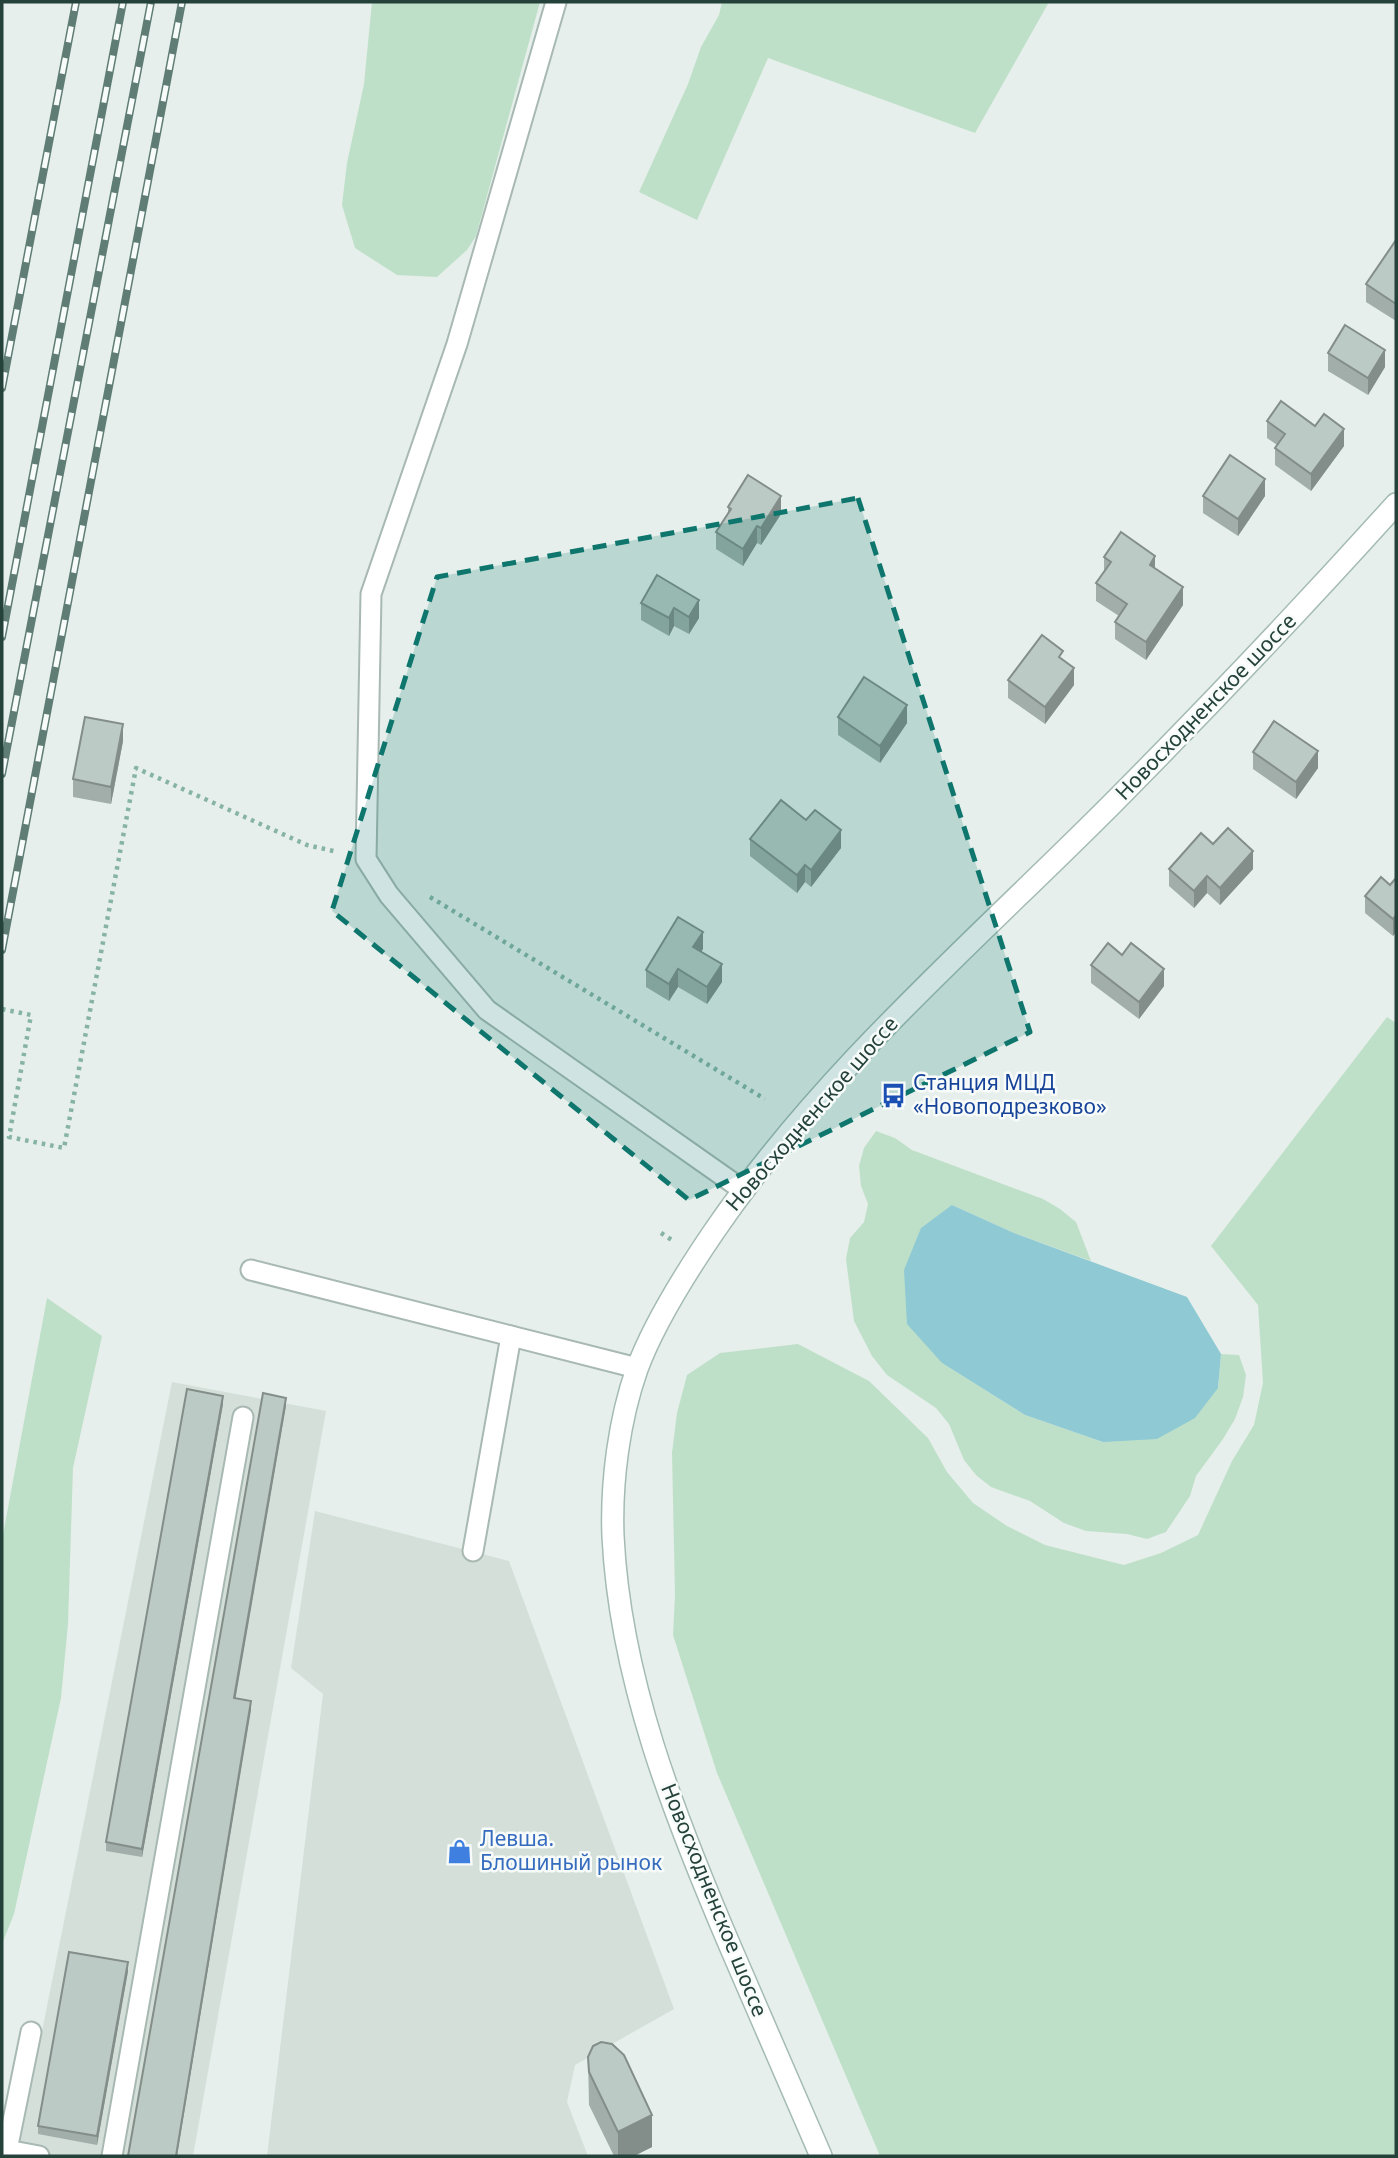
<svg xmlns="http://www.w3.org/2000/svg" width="1398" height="2158" viewBox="0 0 1398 2158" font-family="'Noto Sans',sans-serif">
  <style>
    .built { fill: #d4dfda }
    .green { fill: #bfe0c8 }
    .water { fill: #8ec9d4 }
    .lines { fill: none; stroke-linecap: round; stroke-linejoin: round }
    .lane-casing { stroke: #a8b8b2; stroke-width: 23 }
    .secondary-casing { stroke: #a4bbb3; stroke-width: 24 }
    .path { stroke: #86b3a5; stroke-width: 4.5; stroke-dasharray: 3.5 5; stroke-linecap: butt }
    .lane { stroke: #fff; stroke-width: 19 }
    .secondary { stroke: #fff; stroke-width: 21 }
    .rail-casing { stroke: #5f7d75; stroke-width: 8 }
    .rail { stroke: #f7fbf9; stroke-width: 5; stroke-dasharray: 16; stroke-linecap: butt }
    .wall { fill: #a1aea9 }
    .shaded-wall { fill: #838d89 }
    .building { fill: #bbcac4; stroke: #838d89; stroke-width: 2 }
    .marked { fill: #0f766e; fill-opacity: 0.2; stroke: #0f766e; stroke-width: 5; stroke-dasharray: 14 9; stroke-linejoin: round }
    .labels { text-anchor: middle; stroke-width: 5; stroke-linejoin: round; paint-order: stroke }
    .street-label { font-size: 21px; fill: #24423a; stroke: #f7fbf9 }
    .transit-label { font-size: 21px; fill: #164399; stroke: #f7fbf9; text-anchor: start }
    .shop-label { font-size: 21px; fill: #366cbe; stroke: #f7fbf9; text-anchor: start }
  </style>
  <rect width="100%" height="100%" fill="#e6efeb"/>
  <g class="built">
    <path d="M172,1382l154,29 -133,745h-176z"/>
    <path d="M315,1511l194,50 165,448 -99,56 -8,37 21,54h-321l56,-462 -32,-26z"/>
  </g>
  <g class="green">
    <path d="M372,2h168l-64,234 -9,14 -30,27 -40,-2 -42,-27 -13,-43 5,-42 17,-79z"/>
    <path d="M722,2h327l-74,131 -207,-75 -71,162 -58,-28 49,-108 13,-37 18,-32z"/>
    <path d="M1387,1017l9,6v1133h-516l-163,-383 -44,-138 2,-40 -3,-142 5,-40 10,-38 33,-22 78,-9 71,37 59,57 19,34 26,31 34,23 38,19 79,20 37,-12 37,-18 34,-74 22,-36 9,-42 -5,-78 -47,-59z"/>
    <path d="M876,1131l19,7 17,12 131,49 17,10 16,13 15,39 -77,-28 -62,-28 -10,158 83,52 78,27 115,-54 3,-34 18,1 7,20 -3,22 -8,22 -12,20 -27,37 -6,20 -24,36 -19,7 -20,-5 -41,-3 -22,-8 -34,-22 -39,-14 -15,-12 -12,-15 -15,-36 -13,-16 -49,-33 -15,-19 -18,-35 -8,-62 4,-21 14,-16 4,-18 -7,-18 -2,-20 5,-18z"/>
    <path d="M47,1298l55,38 -29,132 -5,156 -7,74 -47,216 -12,30v-404z"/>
  </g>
  <path class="water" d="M952,1205l62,28 173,64 34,57 -3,34 -23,30 -38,21 -54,3 -78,-27 -83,-52 -35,-39 -3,-54 17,-42z"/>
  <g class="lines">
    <defs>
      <g id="lane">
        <path d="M556,2l-99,342 -86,250 -5,265 23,36 98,115 256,180"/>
        <path d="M251,1270l386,98"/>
        <path d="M473,1551l38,-215"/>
        <path d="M7,2150l24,-118"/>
        <path d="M6,2156l1,-6 32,6"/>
        <path d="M112,2156l131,-739"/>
      </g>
      <path id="secondary" d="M821,2156c-31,-70 -61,-140 -91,-210 -56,-131 -110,-267 -117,-410 -2,-54 6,-116 24,-167 17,-46 50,-98 78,-139 111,-162 263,-291 400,-429 96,-97 190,-196 281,-297"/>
    </defs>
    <use href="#lane" class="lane-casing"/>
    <use href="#secondary" class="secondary-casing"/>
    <g class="path">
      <path d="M430,897l335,202"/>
      <path d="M2,1009l29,6 -22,122 55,11 72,-380 171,77 31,7"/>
      <path d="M661,1233l14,9"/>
    </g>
    <use href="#lane" class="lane"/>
    <use href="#secondary" class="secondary"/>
    <defs>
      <g id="rail">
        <path d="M2,388l74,-386"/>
        <path d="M2,637l121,-635"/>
        <path d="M2,774l149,-772"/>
        <path d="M2,950l180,-948"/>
      </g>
    </defs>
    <use href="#rail" class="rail-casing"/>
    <use href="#rail" class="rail"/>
  </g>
  <g class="wall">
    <path d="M1396,240v81l-30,-19v-18z"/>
    <path d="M1328,353l57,14 -17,28 -40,-24z"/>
    <path d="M1267,421l77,25 -33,45 -36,-26v-17l2,-3 -10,-7z"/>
    <path d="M1203,496h62l-27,40 -35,-23z"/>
    <path d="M728,507l53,7 -20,31 -4,-2 -14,23 -27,-17v-17l12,-18z"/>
    <path d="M1104,557l51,11 28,37 -37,55 -31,-21v-17l4,-6 -23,-15v-18l8,-12z"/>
    <path d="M657,575l42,43 -10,16 -15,-8 -5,10 -28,-16v-17z"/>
    <path d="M1063,660l11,25 -29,39 -37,-26v-18z"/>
    <path d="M838,717l69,6 -27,40 -42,-28z"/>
    <path d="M123,741l-12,63 -38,-7v-18z"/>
    <path d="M1253,752l65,16 -22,31 -43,-30z"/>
    <path d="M750,839l91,9 -30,39 -6,-5 -8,11 -47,-37z"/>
    <path d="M1213,844l40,25 -33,36 -13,-12 -13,15 -25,-22v-17z"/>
    <path d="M1396,878v54l-3,4 -28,-23v-17l25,-11z"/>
    <path d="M703,949l-2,2 21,31 -15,22 -29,-17 -9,14 -23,-14v-17z"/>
    <path d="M1122,955l42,31 -25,33 -48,-36v-18z"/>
    <path d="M223,1404l-81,453 -36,-6v-9z"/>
    <path d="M128,1971l-31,174 -59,-11v-8z"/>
    <path d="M588,2057l64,90 -18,9h-20l-25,-51z"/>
  </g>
  <g class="shaded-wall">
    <path d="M1385,350v17l-17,28v-17z"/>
    <path d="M1344,429v17l-33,45v-17z"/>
    <path d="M1265,479v17l-27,40v-17z"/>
    <path d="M781,496v18l-20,31v-17z"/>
    <path d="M757,526v17l-14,23v-17z"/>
    <path d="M1155,556v17l-5,-8z"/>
    <path d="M1183,587v18l-37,55v-18z"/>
    <path d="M699,600v18l-10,16v-17z"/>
    <path d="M674,608v18l-5,10v-18z"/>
    <path d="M1074,668v17l-29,39v-17z"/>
    <path d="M907,705v18l-27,40v-17z"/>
    <path d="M123,724v17l-12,63v-17z"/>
    <path d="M1318,751v17l-22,31v-17z"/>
    <path d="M841,830v18l-30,39v-17z"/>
    <path d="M1253,851v18l-33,36v-17z"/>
    <path d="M805,865v17l-8,11v-18z"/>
    <path d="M1207,876v17l-13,15v-17z"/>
    <path d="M1396,915v17l-3,4v-17z"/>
    <path d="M703,932v17l-10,15v-17z"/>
    <path d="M722,964v18l-15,22v-17z"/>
    <path d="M678,969v18l-9,14v-17z"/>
    <path d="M1164,969v17l-25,33v-17z"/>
    <path d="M223,1396v8l-81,453v-8z"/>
    <path d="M286,1398v8l-52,301v-9z"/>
    <path d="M251,1701v9l-74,446h-1z"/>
    <path d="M128,1962v9l-31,174v-9z"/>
    <path d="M652,2115v32l-18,9h-16v-24z"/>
  </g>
  <g class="building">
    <path d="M1396,240v64l-30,-20z"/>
    <path d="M1345,325l40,25 -17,28 -40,-25z"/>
    <path d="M1281,401l34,25 9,-12 20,15 -33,45 -36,-26 10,-14 -18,-13z"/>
    <path d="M1230,455l35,24 -27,40 -35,-23z"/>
    <path d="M748,475l33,21 -20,32 -4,-2 -14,23 -27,-17 15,-23 -3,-2z"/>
    <path d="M1121,532l34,24 -5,9 33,22 -37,55 -31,-20 12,-18 -31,-21 15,-21 -7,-5z"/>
    <path d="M657,575l42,25 -10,17 -15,-9 -5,10 -28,-15z"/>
    <path d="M1042,635l21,16 -4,6 15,11 -29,39 -37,-27z"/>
    <path d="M864,677l43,28 -27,41 -42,-29z"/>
    <path d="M85,717l38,7 -12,63 -38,-8z"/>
    <path d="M1274,721l44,30 -22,31 -43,-30z"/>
    <path d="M781,800l25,20 9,-10 26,20 -30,40 -6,-5 -8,10 -47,-36z"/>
    <path d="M1228,828l25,23 -33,37 -13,-12 -13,15 -25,-22 32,-36 12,11z"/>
    <path d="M1381,877l9,8 6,-7v37l-3,4 -28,-23z"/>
    <path d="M678,917l25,15 -10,15 29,17 -15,23 -29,-18 -9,15 -23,-14z"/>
    <path d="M1108,943l14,12 9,-12 33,26 -25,33 -48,-37z"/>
    <path d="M187,1389l36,7 -81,453 -36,-7z"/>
    <path d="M263,1393l23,5 -52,300 17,3 -75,455h-48z"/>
    <path d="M69,1952l59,10 -31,174 -59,-10z"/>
    <path d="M601,2042l11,2 12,11 28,60 -34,17 -29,-60 -1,-15 5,-11z"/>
  </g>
  <path class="marked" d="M858,498l172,534 -341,168 -357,-289 105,-334z"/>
  <defs>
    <symbol id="bus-bare" viewBox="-9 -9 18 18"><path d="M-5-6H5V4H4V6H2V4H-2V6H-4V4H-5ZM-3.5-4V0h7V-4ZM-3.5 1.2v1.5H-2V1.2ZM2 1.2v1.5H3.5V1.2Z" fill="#1a4fb4" stroke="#f7fbf9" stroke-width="2.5" paint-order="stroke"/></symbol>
    <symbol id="shop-bare" viewBox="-9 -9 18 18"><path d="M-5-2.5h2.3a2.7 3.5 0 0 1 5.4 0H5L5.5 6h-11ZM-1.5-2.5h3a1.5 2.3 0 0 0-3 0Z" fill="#3f7fe0" stroke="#f7fbf9" stroke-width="2.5" paint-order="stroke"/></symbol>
  </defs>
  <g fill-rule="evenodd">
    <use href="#bus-bare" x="876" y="1078" width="35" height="35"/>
    <use href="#shop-bare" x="442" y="1834" width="35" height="35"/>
  </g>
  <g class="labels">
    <g class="street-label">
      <text transform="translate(1206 707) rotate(-46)" y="7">Новосходненское шоссе</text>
      <text transform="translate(812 1114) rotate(-49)" y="7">Новосходненское шоссе</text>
      <text transform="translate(714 1900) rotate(68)" y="7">Новосходненское шоссе</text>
    </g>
    <g class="transit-label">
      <text x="913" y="1090">Станция МЦД<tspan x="913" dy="24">«Новоподрезково»</tspan></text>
    </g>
    <g class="shop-label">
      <text x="480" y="1846">Левша.<tspan x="480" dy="24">Блошиный рынок</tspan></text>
    </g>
  </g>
  <rect width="1398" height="2158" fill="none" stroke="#24423a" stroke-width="7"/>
</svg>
